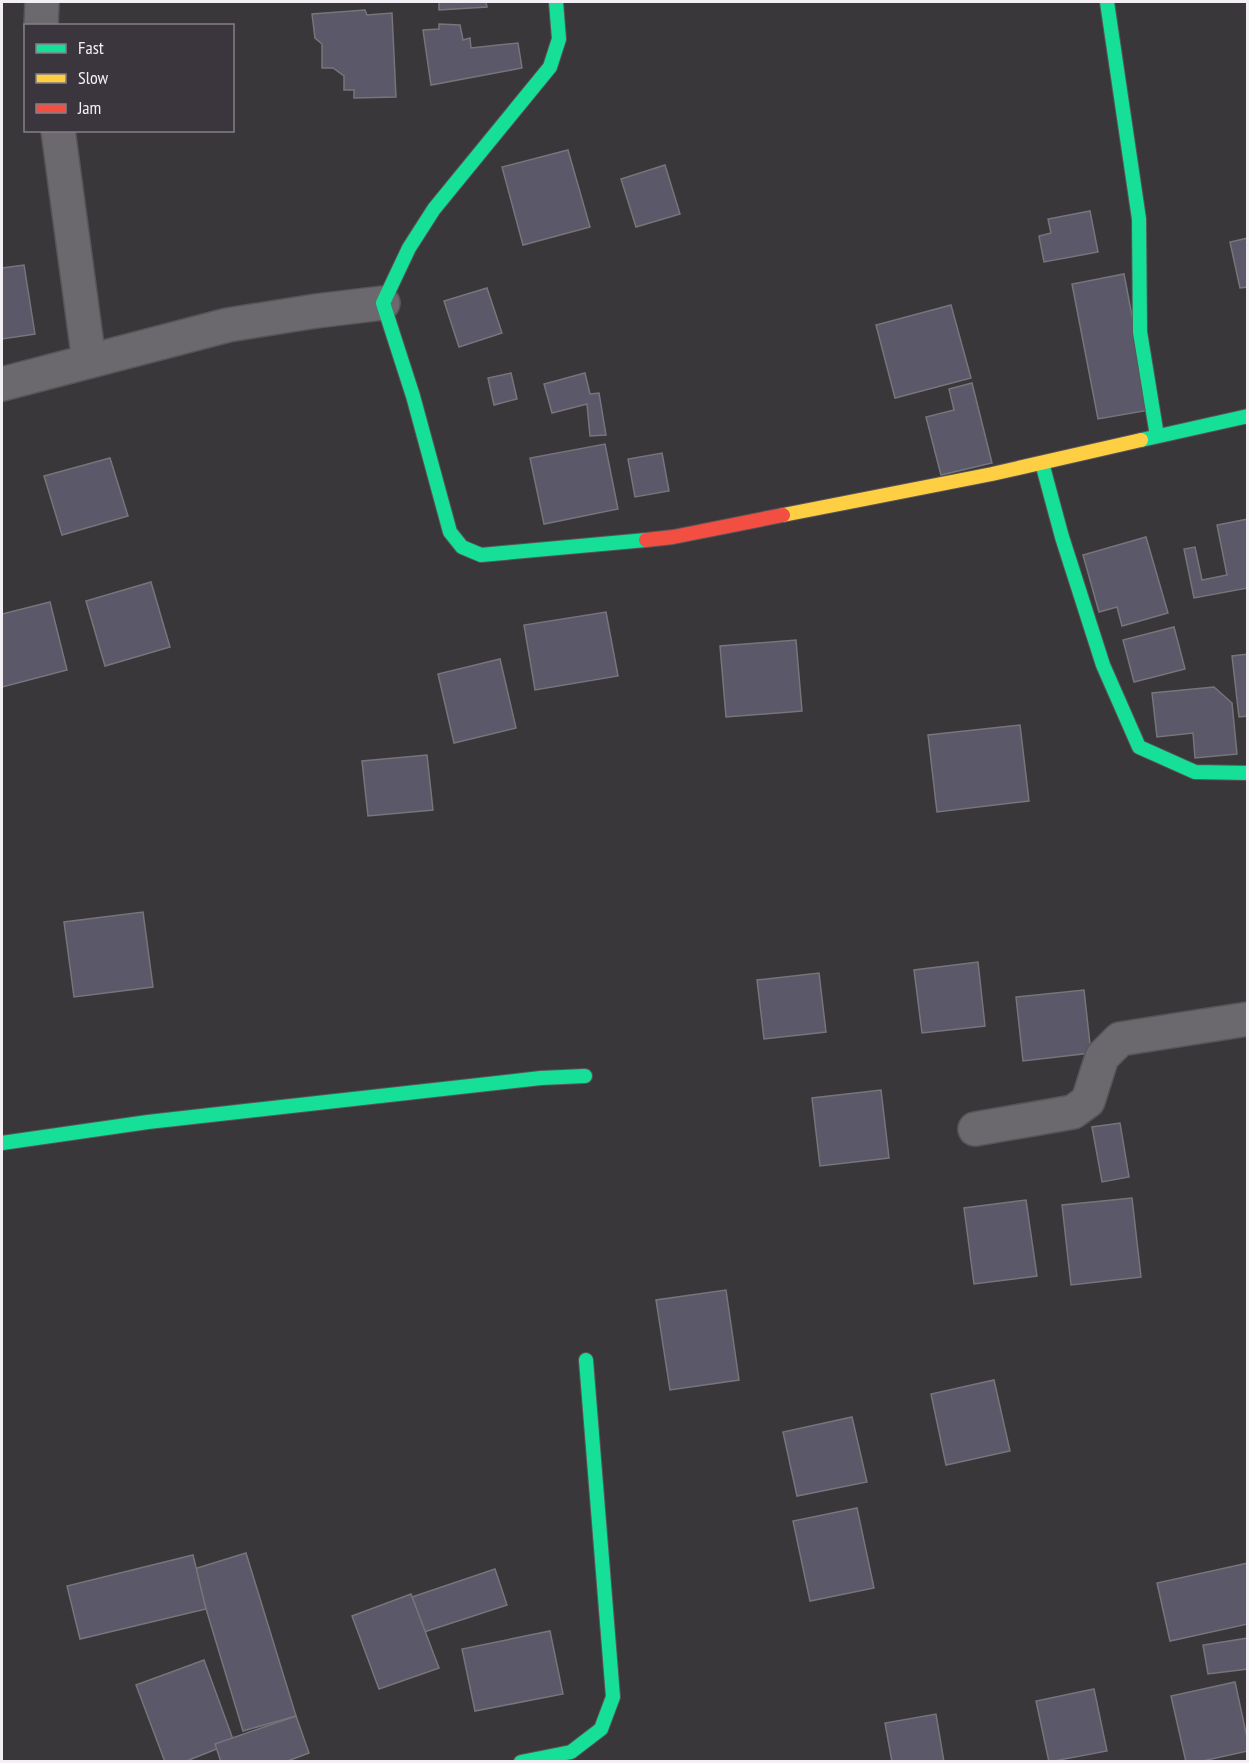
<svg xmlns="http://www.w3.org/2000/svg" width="1249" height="1763" viewBox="0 0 1249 1763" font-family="'PT Sans Narrow',sans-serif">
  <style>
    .building { fill: #5b5869; stroke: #77757a; stroke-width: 1.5 }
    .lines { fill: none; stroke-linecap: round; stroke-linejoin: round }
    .street-casing { stroke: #585559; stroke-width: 36 }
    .fast-casing { stroke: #585559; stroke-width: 16 }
    .slow-casing { stroke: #585559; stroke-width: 16 }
    .jam-casing { stroke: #585559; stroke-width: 16 }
    .street { stroke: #6b696d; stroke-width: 33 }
    .fast { stroke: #16e098; stroke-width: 14 }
    .slow { stroke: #ffcf43; stroke-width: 14 }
    .jam { stroke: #f24e42; stroke-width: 14 }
  </style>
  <rect width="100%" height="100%" fill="#3a373b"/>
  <g class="building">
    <path d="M439,2h47l1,5 -48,3z"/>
    <path d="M365,10l2,5 25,-2 4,84 -42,1v-8h-10v-14l-11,-8h-11v-24l-7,-6 -3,-24z"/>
    <path d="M439,24l21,1 3,15 7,-2 1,10 47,-5 4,25 -91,17 -8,-55 16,-1z"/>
    <path d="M568,150l22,77 -67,18 -21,-78z"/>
    <path d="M665,165l15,49 -44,13 -15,-48z"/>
    <path d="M1090,211l8,41 -54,10 -5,-26 12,-3 -3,-14z"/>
    <path d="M1248,238v49l-8,1 -10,-46z"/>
    <path d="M24,265l11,69 -33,5v-71z"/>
    <path d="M1124,274l26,136 -52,9 -26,-135z"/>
    <path d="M487,288l15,45 -43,14 -15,-46z"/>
    <path d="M951,305l20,73 -76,20 -19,-73z"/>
    <path d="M511,373l6,26 -23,6 -6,-27z"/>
    <path d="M585,373l5,21 9,-1 7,42 -16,1 -3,-32 -35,9 -8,-29z"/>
    <path d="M972,383l20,80 -51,12 -15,-58 28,-7 -5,-21z"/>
    <path d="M605,444l13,65 -74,15 -14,-66z"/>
    <path d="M662,453l7,38 -34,6 -7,-38z"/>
    <path d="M110,458l18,58 -66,19 -18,-59z"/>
    <path d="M1248,519v69l-54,10 -10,-49 11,-2 7,33 25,-5 -10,-50z"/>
    <path d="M1146,537l22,76 -46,13 -5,-19 -18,5 -16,-57z"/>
    <path d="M151,582l19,65 -65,19 -19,-65z"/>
    <path d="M50,602l17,68 -65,17v-73z"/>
    <path d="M606,612l12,64 -83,14 -11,-65z"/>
    <path d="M1174,627l11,42 -51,13 -11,-42z"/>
    <path d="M796,640l6,71 -76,6 -6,-71z"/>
    <path d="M1248,654v62l-9,1 -7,-61z"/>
    <path d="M500,659l16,69 -62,15 -16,-69z"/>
    <path d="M1214,687l18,16 5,51 -42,4 -2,-25 -36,4 -5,-44z"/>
    <path d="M1020,725l9,76 -92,11 -9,-77z"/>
    <path d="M427,755l6,55 -65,6 -6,-55z"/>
    <path d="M143,912l10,75 -79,10 -10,-75z"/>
    <path d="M978,962l7,64 -63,7 -8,-63z"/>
    <path d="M819,973l7,59 -62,7 -7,-59z"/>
    <path d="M1084,990l7,63 -68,8 -7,-64z"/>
    <path d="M881,1090l8,68 -69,8 -8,-68z"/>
    <path d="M1120,1123l9,54 -27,5 -10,-55z"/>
    <path d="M1132,1198l9,79 -70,8 -9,-80z"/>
    <path d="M1026,1200l11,76 -63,8 -10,-76z"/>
    <path d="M726,1290l13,90 -69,10 -14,-90z"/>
    <path d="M994,1380l16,71 -64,14 -15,-71z"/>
    <path d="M852,1417l15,65 -70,14 -14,-64z"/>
    <path d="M857,1508l17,80 -64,13 -17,-80z"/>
    <path d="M246,1553l50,163 -53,15 -49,-162z"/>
    <path d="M193,1555l13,54 -126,30 -13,-53z"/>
    <path d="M1248,1563v61l-78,17 -13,-58z"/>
    <path d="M495,1569l12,36 -83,27 -12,-35z"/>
    <path d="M411,1594l28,74 -60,21 -27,-73z"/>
    <path d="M550,1631l13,63 -88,17 -13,-62z"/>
    <path d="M1248,1638v31l-40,5 -5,-29z"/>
    <path d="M204,1660l30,82 -50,20h-19l-29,-77z"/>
    <path d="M1235,1682l13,60v9l-50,11h-12l-15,-66z"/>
    <path d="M1094,1689l13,62 -58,11 -13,-61z"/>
    <path d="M936,1714l8,48h-52l-7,-39z"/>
    <path d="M296,1716l13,37 -24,9h-64l-6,-18z"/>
  </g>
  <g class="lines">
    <defs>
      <g id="street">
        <path d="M41,26l1,-24"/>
        <path d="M58,130l31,231"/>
        <path d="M2,384l226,-59 88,-14 67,-8"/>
        <path d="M975,1129l98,-17 15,-11 14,-44 18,-18 128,-20"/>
      </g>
      <g id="fast">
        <path d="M556,2l3,37 -9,28 -116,142 -25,39 -26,55 30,93 37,136 12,15 19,8 165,-15"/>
        <path d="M1107,2l32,217 1,113 17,104"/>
        <path d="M1141,440l107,-24"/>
        <path d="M1042,463l20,74 41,128 36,82 56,25 53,1"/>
        <path d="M2,1143l146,-21 393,-44 44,-2"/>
        <path d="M521,1762l50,-10 30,-23 12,-32 -27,-337"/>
      </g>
      <path id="slow" d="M783,515l209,-41 149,-34"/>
      <path id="jam" d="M646,540l27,-3 110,-22"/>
    </defs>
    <use href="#street" class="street-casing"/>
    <use href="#fast" class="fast-casing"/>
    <use href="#slow" class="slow-casing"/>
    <use href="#jam" class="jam-casing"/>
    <use href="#street" class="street"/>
    <use href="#fast" class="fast"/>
    <use href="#slow" class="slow"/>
    <use href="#jam" class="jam"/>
  </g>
  <rect width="1249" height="1763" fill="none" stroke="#f3eff5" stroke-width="6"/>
  <rect x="24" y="24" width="210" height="108" fill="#3b353d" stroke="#857f87" stroke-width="1.5"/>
  <rect x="36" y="44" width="30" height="9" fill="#16e098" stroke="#857f87" stroke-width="1.5"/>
  <text x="78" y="54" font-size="18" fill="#f3eff5">Fast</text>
  <rect x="36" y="74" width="30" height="9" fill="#ffcf43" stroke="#857f87" stroke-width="1.5"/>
  <text x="78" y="84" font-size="18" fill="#f3eff5">Slow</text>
  <rect x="36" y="104" width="30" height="9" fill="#f24e42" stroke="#857f87" stroke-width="1.5"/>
  <text x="78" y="114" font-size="18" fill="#f3eff5">Jam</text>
</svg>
